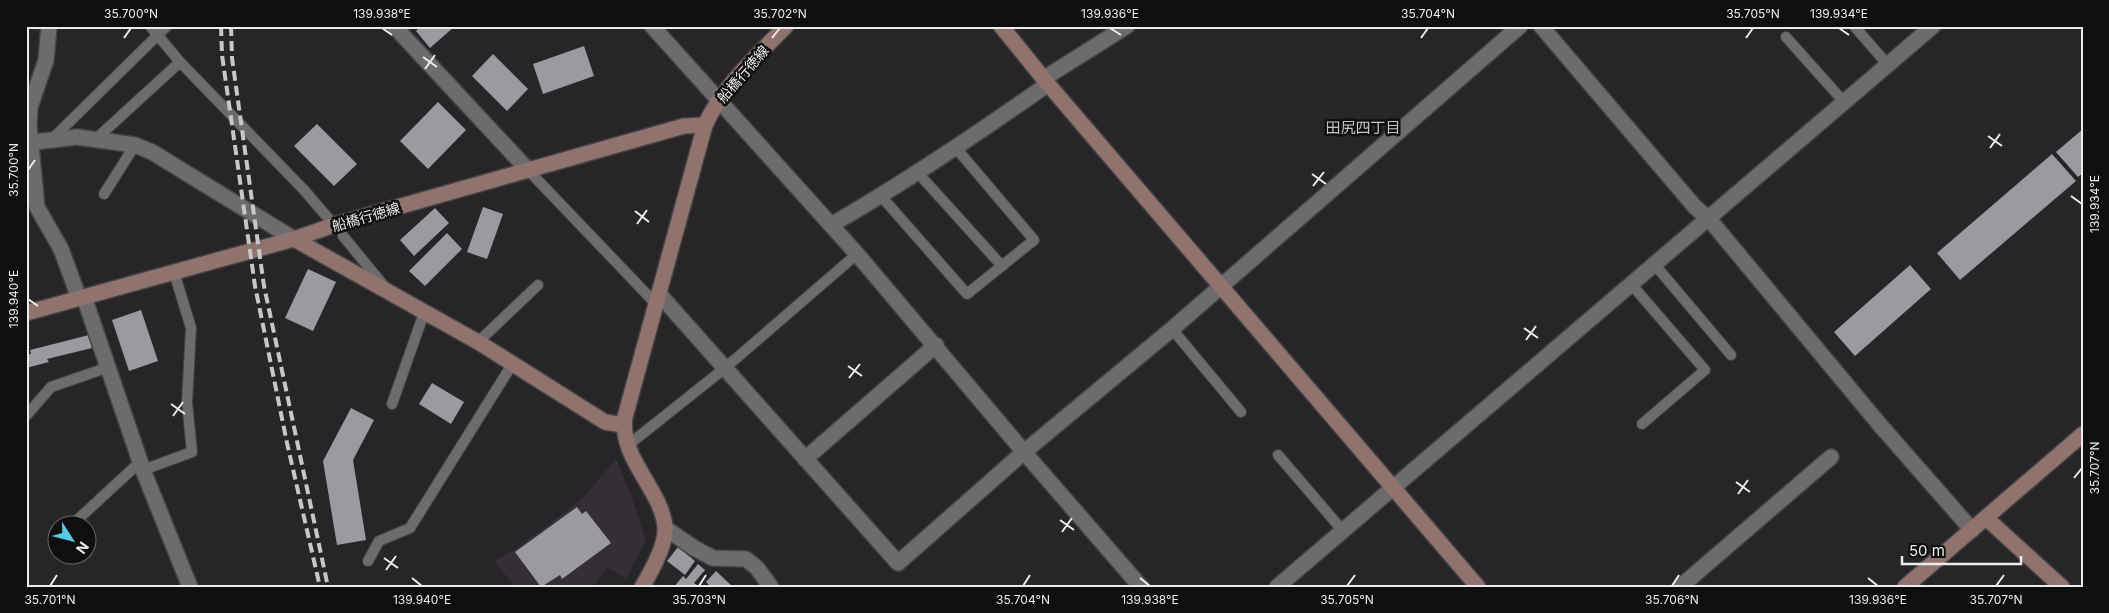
<svg xmlns="http://www.w3.org/2000/svg" width="2109" height="613" viewBox="0 0 2109 613" font-family="Inter,'Noto Sans JP',sans-serif">
  <style>
    .built { fill: #342e36 }
    .building { fill: #9b9b9f }
    .lines { fill: none; stroke-linecap: round; stroke-linejoin: round }
    .lane-casing { stroke: #454346; stroke-width: 12 }
    .street-casing { stroke: #454346; stroke-width: 18 }
    .secondary-casing { stroke: #454346; stroke-width: 18 }
    .lane { stroke: #6e6b6e; stroke-width: 10 }
    .street { stroke: #6e6b6e; stroke-width: 15 }
    .secondary { stroke: #91736d; stroke-width: 15 }
    .rail { stroke: #c7c6c8; stroke-width: 4; stroke-dasharray: 10 5; stroke-linecap: butt }
    .ticks { fill: none; stroke: #ecebed; stroke-width: 2 }
    .labels { text-anchor: middle; stroke-width: 5; stroke-linejoin: round; paint-order: stroke }
    .street-label { font-size: 14px; fill: #ecebed; stroke: #100f10 }
    .neighbourhood-label { font-size: 15px; fill: #c5c3c6; stroke: #100f10 }
    .neatline { fill: none; stroke: #ecebed; stroke-width: 2 }
    .ticks-label { font-size: 12px; text-anchor: middle; fill: #ecebed }
  </style>
  <rect width="100%" height="100%" fill="#272528"/>
  <path class="built" d="M616,459l15,35 15,46 -20,39 -19,-12 -14,20h-28l-2,-2 -8,2 -41,-1 -20,-26 19,-9 68,-51z"/>
  <g class="building">
    <path d="M421,26h34l-25,22 -14,-17z"/>
    <path d="M584,46l10,30 -51,18 -10,-30z"/>
    <path d="M493,54l35,35 -21,22 -35,-35z"/>
    <path d="M438,102l28,28 -38,39 -28,-28z"/>
    <path d="M317,124l40,40 -23,22 -40,-40z"/>
    <path d="M2083,129v44l-5,4 -22,-25z"/>
    <path d="M2052,154l24,27 -116,99 -23,-27z"/>
    <path d="M483,207l20,7 -16,45 -20,-7z"/>
    <path d="M435,208l14,15 -35,33 -14,-16z"/>
    <path d="M447,233l15,16 -37,37 -16,-15z"/>
    <path d="M1910,265l21,24 -76,67 -21,-24z"/>
    <path d="M308,269l28,13 -23,49 -28,-13z"/>
    <path d="M141,310l17,51 -29,10 -17,-51z"/>
    <path d="M89,335l3,13 -45,11 2,3 -23,6v-13l5,-1 -1,-4z"/>
    <path d="M432,383l32,19 -13,22 -32,-20z"/>
    <path d="M351,408l23,12 -21,40 13,80 -29,5 -14,-84z"/>
    <path d="M577,507l5,7 4,-3 25,32 -49,36 -2,-4 -19,12 -26,-35z"/>
    <path d="M678,547l17,14 -10,14 -18,-14z"/>
    <path d="M698,564l7,6 -11,13 3,2 -1,2h-22l9,-11 3,3z"/>
    <path d="M716,571l17,16h-22l-5,-5z"/>
  </g>
  <g class="lines">
    <defs>
      <g id="lane">
        <path d="M150,26l30,36 124,128 30,35"/>
        <path d="M1854,26l34,39"/>
        <path d="M1786,37l58,65"/>
        <path d="M97,138l83,-76"/>
        <path d="M50,141l117,-115"/>
        <path d="M528,170l129,135"/>
        <path d="M918,173l84,93"/>
        <path d="M104,194l31,-49"/>
        <path d="M881,196l86,98 67,-54 -78,-92"/>
        <path d="M343,236l41,50"/>
        <path d="M1655,265l76,90"/>
        <path d="M1632,285l73,85 -63,54"/>
        <path d="M1172,329l69,83"/>
        <path d="M478,342l60,-57"/>
        <path d="M392,404l32,-91"/>
        <path d="M26,416l25,-29 58,-20"/>
        <path d="M627,446l98,-78 132,-114"/>
        <path d="M1278,455l65,76"/>
        <path d="M143,470l49,-18 -5,-50 4,-74 -17,-56"/>
        <path d="M74,526l1,-4 65,-60"/>
        <path d="M368,561l11,-20 31,-13 103,-165"/>
      </g>
      <g id="street">
        <path d="M49,26l-3,34 -16,47 -1,18 8,82 24,42 18,49"/>
        <path d="M394,26l134,144"/>
        <path d="M652,26l205,228 167,198 117,135"/>
        <path d="M1541,26l154,181 14,12 171,206 92,105"/>
        <path d="M1043,79l84,-53"/>
        <path d="M26,143l51,-6 58,8 17,7 142,87"/>
        <path d="M831,225c75,-43 146,-91 217,-141"/>
        <path d="M660,295l238,268 126,-111 148,-123 348,-303"/>
        <path d="M84,297l59,173 47,117"/>
        <path d="M805,459l131,-114"/>
        <path d="M665,528l29,20 19,10 33,1 11,9 14,19"/>
        <path d="M1277,587l656,-561"/>
        <path d="M1680,587l151,-130"/>
      </g>
      <g id="secondary">
        <path d="M1001,26l47,58 430,503"/>
        <path d="M294,239l184,103 127,80 19,3"/>
        <path d="M26,313l268,-74 40,-14 350,-99 21,-1"/>
        <path d="M1986,518l76,69"/>
        <path d="M642,587c9,-15 25,-44 23,-61 -5,-39 -46,-68 -40,-109l80,-292c18,-39 51,-68 81,-99"/>
        <path d="M1905,587l178,-153"/>
      </g>
    </defs>
    <use href="#lane" class="lane-casing"/>
    <use href="#street" class="street-casing"/>
    <use href="#secondary" class="secondary-casing"/>
    <use href="#lane" class="lane"/>
    <use href="#street" class="street"/>
    <use href="#secondary" class="secondary"/>
    <g class="rail">
      <path d="M221,26l1,29 33,231 32,157 33,144"/>
      <path d="M231,26l1,32 32,228 64,301"/>
    </g>
  </g>
  <path class="ticks" d="M382,28l10,7M1110,28l11,7M1839,28l10,7M124,38l7,-10M772,38l8,-10M1421,38l7,-10M1746,38l7,-10M423,57l14,10M425,69l10,-14M1988,136l14,10M1990,148l10,-14M28,170l7,-10M1312,174l14,10M1313,186l11,-14M2071,196l11,8M635,211l14,11M637,224l10,-14M28,299l10,7M1524,328l14,10M1526,340l10,-14M848,366l14,10M849,378l11,-14M171,404l14,10M173,416l10,-14M2074,478l8,-10M1736,482l14,10M1738,494l10,-14M1060,520l14,10M1062,532l10,-14M384,558l14,10M386,570l10,-14M412,578l10,8M1140,578l10,8M1868,578l10,8M50,586l7,-11M699,586l7,-11M1023,586l7,-11M1347,586l8,-11M1672,586l7,-11M1996,586l8,-11"/>
  <g class="labels">
    <g class="street-label">
      <text transform="translate(743 74) rotate(-49)" y="5">船橋行徳線</text>
      <text transform="translate(366 217) rotate(-16)" y="5">船橋行徳線</text>
    </g>
    <g class="neighbourhood-label">
      <text x="1363" y="133">田尻四丁目</text>
    </g>
  </g>
  <rect width="2109" height="613" fill="none" stroke="#100f10" stroke-width="55"/>
  <g transform="translate(72 540) rotate(126)"><circle r="24" fill="#100f10" stroke="#686768"/>
  <path d="M0-4L9 19L0 12L-9 19Z" fill="#57c9e2"/>
  <text y="-8" font-size="14" font-weight="bold" text-anchor="middle" fill="#ecebed">N</text>
  </g>
  <path d="M1902 556v8h119v-8" fill="none" stroke="#ecebed" stroke-width="2.5"/>
  <text x="1909" y="556" font-size="15" fill="#ecebed" stroke="#100f10" stroke-width="4" paint-order="stroke">50 m</text>
  <rect x="28" y="28" width="2054" height="558" class="neatline"/>
  <g class="ticks-label">
    <text x="131" y="18">35.700°N</text>
    <text x="382" y="18">139.938°E</text>
    <text x="780" y="18">35.702°N</text>
    <text x="1110" y="18">139.936°E</text>
    <text x="1428" y="18">35.704°N</text>
    <text x="1753" y="18">35.705°N</text>
    <text x="1839" y="18">139.934°E</text>
    <text transform="translate(14 170) rotate(-90)" y="4">35.700°N</text>
    <text transform="translate(2095 204) rotate(-90)" y="4">139.934°E</text>
    <text transform="translate(14 299) rotate(-90)" y="4">139.940°E</text>
    <text transform="translate(2095 468) rotate(-90)" y="4">35.707°N</text>
    <text x="50" y="604">35.701°N</text>
    <text x="422" y="604">139.940°E</text>
    <text x="699" y="604">35.703°N</text>
    <text x="1023" y="604">35.704°N</text>
    <text x="1150" y="604">139.938°E</text>
    <text x="1347" y="604">35.705°N</text>
    <text x="1672" y="604">35.706°N</text>
    <text x="1878" y="604">139.936°E</text>
    <text x="1996" y="604">35.707°N</text>
  </g>
</svg>
